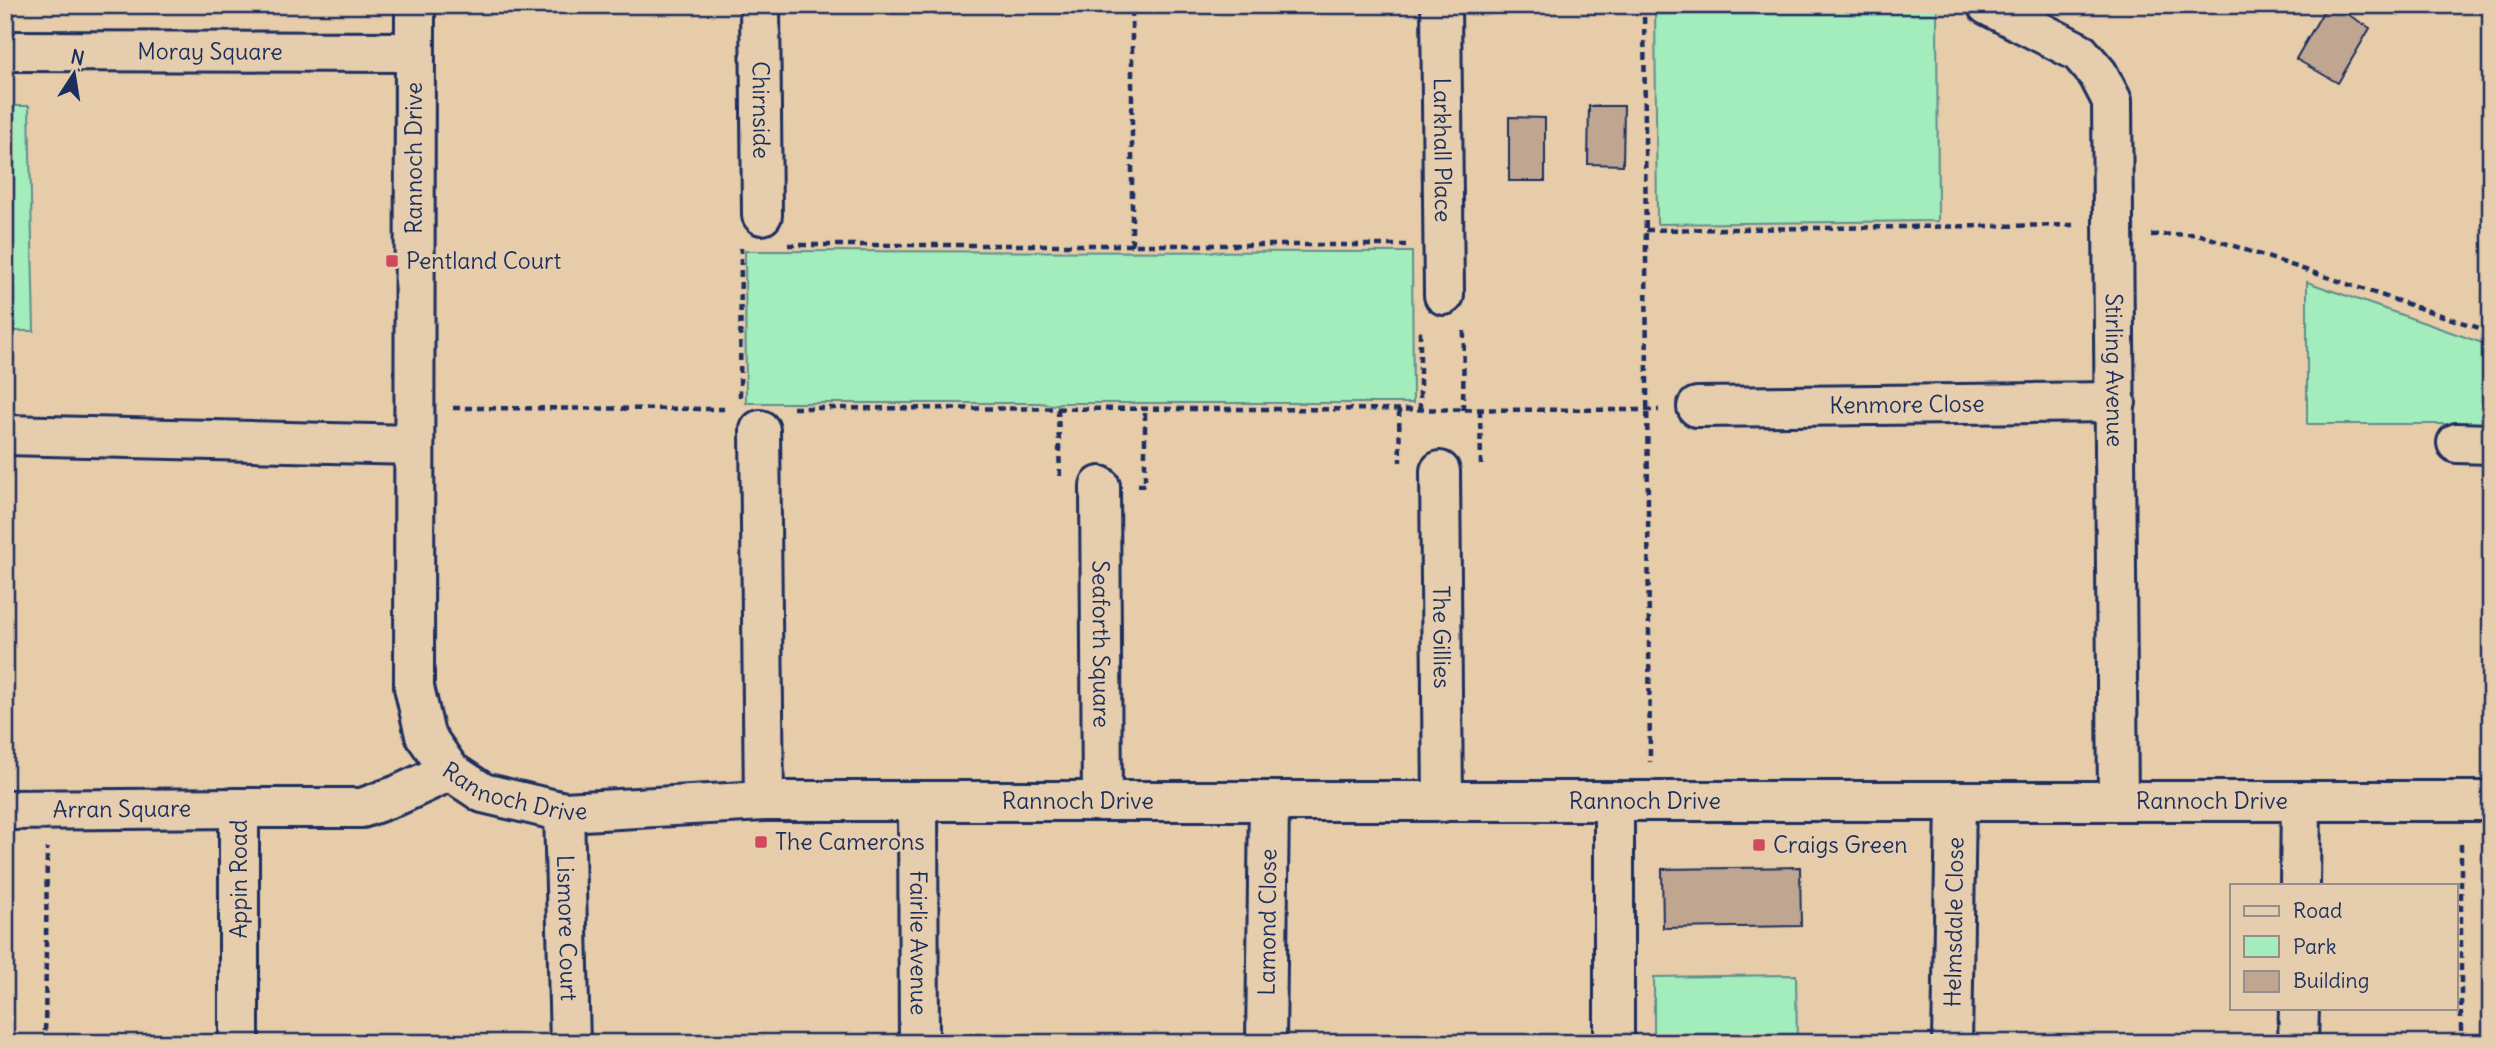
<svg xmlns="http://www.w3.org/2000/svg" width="2496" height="1048" viewBox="0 0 2496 1048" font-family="Delius,sans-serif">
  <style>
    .green { fill: #a3ecbb; stroke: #5f8e8c; stroke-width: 2 }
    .building { fill: #c0a691; stroke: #1b2f5e; stroke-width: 2 }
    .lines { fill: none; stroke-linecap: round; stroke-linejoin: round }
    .minor-casing { stroke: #1b2f5e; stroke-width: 44 }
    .path { stroke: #1b2f5e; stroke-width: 4.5; stroke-dasharray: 7 5; stroke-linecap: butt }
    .minor { stroke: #e5cdad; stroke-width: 38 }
    .poi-dot { fill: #d1495b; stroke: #e5cdad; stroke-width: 2.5 }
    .labels { text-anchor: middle; stroke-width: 6; stroke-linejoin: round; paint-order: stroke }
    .street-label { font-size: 23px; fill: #1b2f5e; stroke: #e5cdad }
    .poi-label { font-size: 23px; fill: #1b2f5e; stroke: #e5cdad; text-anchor: start }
  </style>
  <rect width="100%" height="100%" fill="#e7ccaa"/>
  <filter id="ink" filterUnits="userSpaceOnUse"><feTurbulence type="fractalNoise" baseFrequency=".0143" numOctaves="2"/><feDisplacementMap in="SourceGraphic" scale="14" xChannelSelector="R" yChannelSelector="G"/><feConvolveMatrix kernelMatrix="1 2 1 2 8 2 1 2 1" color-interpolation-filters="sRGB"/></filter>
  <g filter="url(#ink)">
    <g class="green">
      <path d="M1655,5h282l1,216 -281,3z"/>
      <path d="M5,106h24l5,225h-29z"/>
      <path d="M745,251l667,1 1,151h-353l-7,2 -13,-2h-294z"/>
      <path d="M2307,282l184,64v78h-184z"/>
      <path d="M1796,975l1,68h-143v-66z"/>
    </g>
    <g class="building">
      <path d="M2327,5h5l38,23 -32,55 -42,-24z"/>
      <path d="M1589,106h35l-1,59 -35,-1z"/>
      <path d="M1509,117l36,1v63h-36z"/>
      <path d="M1800,867l1,59 -138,2 -1,-59z"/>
    </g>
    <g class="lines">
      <defs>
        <g id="minor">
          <path id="s1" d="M415,5l-1,682 11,48 25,36 33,22 81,19 200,-11h1727"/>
          <path id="s2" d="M760,5l2,210"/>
          <path id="s3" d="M1441,5l3,290"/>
          <path id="s4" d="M1987,5l92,47 19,22 14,27 6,700"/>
          <path id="s5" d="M5,51l409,1"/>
          <path id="s6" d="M1697,407l419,-5"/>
          <path d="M760,430l4,371"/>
          <path d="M5,435l409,10"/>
          <path d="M2457,443l34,1"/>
          <path id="s7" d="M1440,471l3,331"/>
          <path id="s8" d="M1100,486l2,315"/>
          <path id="s9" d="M918,801l1,242"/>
          <path id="s10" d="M5,810l234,-2"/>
          <path id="s11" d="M564,812l6,231"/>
          <path d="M2300,885l1,-84"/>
          <path d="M239,1043v-235h123l36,-13 52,-24"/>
          <path id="s12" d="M1266,1043l3,-242"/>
          <path d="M1614,1043v-241"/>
          <path id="s13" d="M1952,1043l4,-242"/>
          <path d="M2298,1043l1,-35"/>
        </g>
      </defs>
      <use href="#minor" class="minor-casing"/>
      <g class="path">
        <path d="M1644,5l6,757"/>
        <path d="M1646,230l430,-5"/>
        <path d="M2151,235l47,-1 293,98"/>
        <path d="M788,245h618"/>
        <path d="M1132,245v-240"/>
        <path d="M740,397l1,-149"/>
        <path d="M453,408l275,1"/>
        <path d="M793,408l866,2"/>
        <path d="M1058,409l2,70"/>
        <path d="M1399,410l1,52"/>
        <path d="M1420,410v-84"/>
        <path d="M1463,410l1,-83"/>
        <path d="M1480,410l1,55"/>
        <path d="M1138,485h7v-75"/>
        <path d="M45,1043l2,-195"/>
        <path d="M2461,1043v-202"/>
      </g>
      <use href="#minor" class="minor"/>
    </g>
  </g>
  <g class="poi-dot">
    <rect x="385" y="254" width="14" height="14" rx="3.5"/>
    <rect x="754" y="835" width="14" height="14" rx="3.5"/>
    <rect x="1752" y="838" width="14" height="14" rx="3.5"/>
  </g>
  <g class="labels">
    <g class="street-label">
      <text dy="8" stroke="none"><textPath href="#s5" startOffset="205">Moray Square</textPath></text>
      <text dy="8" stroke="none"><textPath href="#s2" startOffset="105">Chirnside</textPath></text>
      <text dy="8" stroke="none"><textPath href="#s3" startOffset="145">Larkhall Place</textPath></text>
      <text transform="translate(414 158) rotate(-90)" y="8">Rannoch Drive</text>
      <text dy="8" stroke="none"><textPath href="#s4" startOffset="432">Stirling Avenue</textPath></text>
      <text dy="8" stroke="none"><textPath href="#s6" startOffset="210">Kenmore Close</textPath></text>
      <text dy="8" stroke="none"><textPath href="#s7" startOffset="166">The Gillies</textPath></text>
      <text dy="8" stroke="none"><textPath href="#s8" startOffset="158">Seaforth Square</textPath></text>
      <text dy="8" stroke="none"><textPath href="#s1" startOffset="845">Rannoch Drive</textPath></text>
      <text dy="8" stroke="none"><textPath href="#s1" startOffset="1412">Rannoch Drive</textPath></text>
      <text dy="8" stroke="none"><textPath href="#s1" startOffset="1979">Rannoch Drive</textPath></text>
      <text dy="8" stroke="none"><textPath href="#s1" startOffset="2546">Rannoch Drive</textPath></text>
      <text dy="8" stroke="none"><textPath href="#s10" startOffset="117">Arran Square</textPath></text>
      <text transform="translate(239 879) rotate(-90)" y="8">Appin Road</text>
      <text dy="8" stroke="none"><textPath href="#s12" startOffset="121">Lamond Close</textPath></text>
      <text dy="8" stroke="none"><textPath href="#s13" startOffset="121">Helmsdale Close</textPath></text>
      <text dy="8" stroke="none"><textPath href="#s11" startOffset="116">Lismore Court</textPath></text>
      <text dy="8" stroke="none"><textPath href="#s9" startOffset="142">Fairlie Avenue</textPath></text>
    </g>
    <g class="poi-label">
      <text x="406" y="269">Pentland Court</text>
      <text x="775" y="850">The Camerons</text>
      <text x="1773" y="853">Craigs Green</text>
    </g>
  </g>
  <rect width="2496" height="1048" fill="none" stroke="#e5cdad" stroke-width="28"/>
  <rect x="14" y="14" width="2468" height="1020" fill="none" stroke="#1b2f5e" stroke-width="2.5" filter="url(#ink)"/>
  <rect x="2230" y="884" width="228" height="126" fill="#e5cdad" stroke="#948e8d" stroke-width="2"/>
  <rect x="2244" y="906" width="35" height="10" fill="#e5cdad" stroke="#948e8d" stroke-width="2"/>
  <text x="2293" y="918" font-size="21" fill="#1b2f5e">Road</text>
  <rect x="2244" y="936" width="35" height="21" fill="#a3ecbb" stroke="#948e8d" stroke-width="2"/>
  <text x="2293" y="954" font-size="21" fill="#1b2f5e">Park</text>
  <rect x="2244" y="971" width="35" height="21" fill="#c0a691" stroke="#948e8d" stroke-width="2"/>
  <text x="2293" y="988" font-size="21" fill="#1b2f5e">Building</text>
  <g transform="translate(74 74) rotate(12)" stroke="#e5cdad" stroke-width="5" paint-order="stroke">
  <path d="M0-5L12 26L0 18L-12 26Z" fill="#1b2f5e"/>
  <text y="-10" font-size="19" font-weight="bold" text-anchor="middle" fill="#1b2f5e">N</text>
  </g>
</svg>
